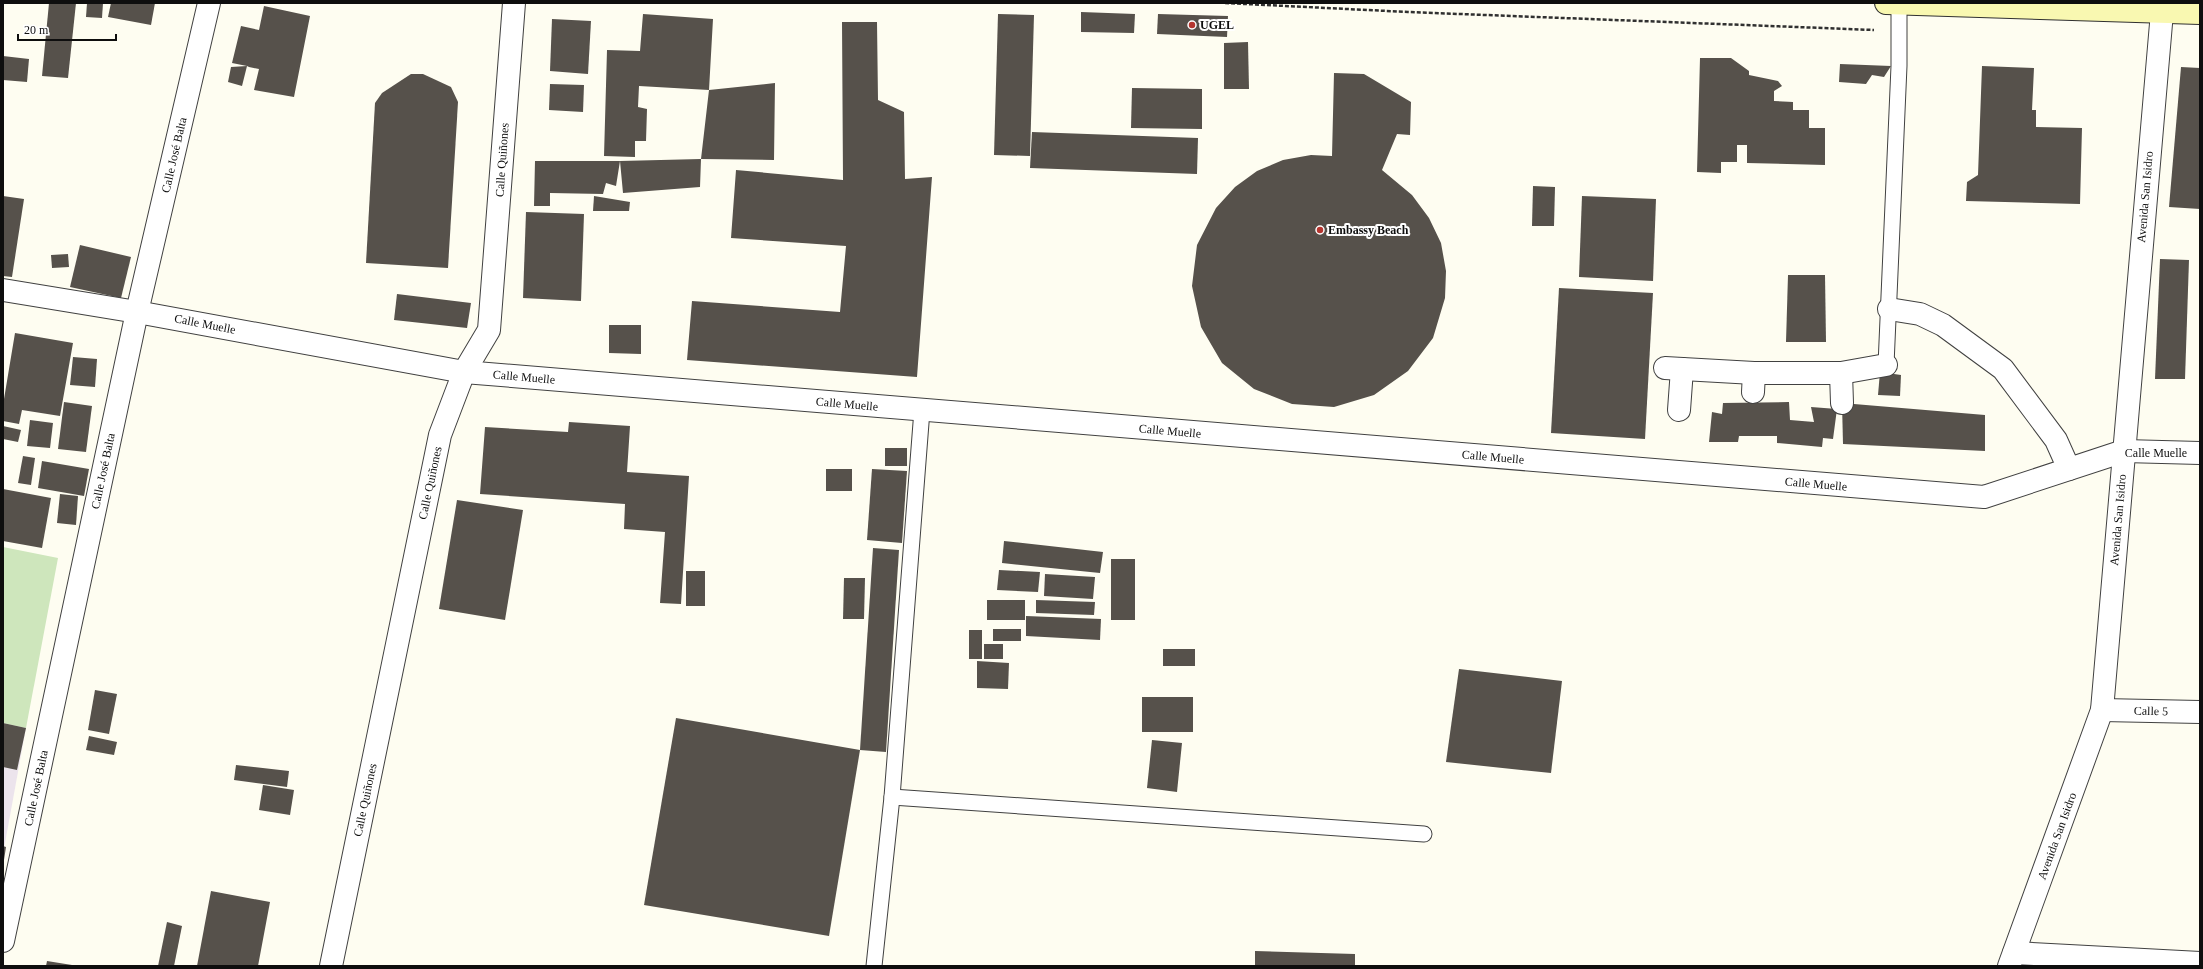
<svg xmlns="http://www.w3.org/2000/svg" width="2203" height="969" viewBox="0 0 2203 969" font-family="'Times New Roman',serif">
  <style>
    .industrial { fill: #ece4ec }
    .green { fill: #cee6bc }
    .building { fill: #56514b }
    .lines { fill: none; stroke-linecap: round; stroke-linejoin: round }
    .service-casing { stroke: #414141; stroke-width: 17 }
    .pedestrian-casing { stroke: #414141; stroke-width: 24 }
    .minor-casing { stroke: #414141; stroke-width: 24 }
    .secondary-casing { stroke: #303030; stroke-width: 24 }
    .path { stroke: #303030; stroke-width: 2.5; stroke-dasharray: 4 2; stroke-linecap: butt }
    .service { stroke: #fff; stroke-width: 15 }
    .pedestrian { stroke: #fff; stroke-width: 22 }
    .minor { stroke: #fff; stroke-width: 22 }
    .secondary { stroke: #f9f8b1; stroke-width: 22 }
    .poi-dot { fill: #b53630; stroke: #fff; stroke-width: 1.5 }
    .labels { text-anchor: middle; stroke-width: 4; stroke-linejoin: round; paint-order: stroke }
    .poi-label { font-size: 12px; font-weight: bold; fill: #0e0e0e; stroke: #fff; text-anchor: start }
    .street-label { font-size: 12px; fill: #0e0e0e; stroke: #fff }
  </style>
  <rect width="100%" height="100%" fill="#fefdf1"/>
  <path class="industrial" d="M3,723l23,5 -23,126z"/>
  <path class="green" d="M3,547l55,11 -32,170 -23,-5z"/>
  <g class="building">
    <path d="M49,3h27l-8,75 -26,-2z"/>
    <path d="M87,3h16l-1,15 -16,-1z"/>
    <path d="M111,3h44l-4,22 -43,-8z"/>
    <path d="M264,6l46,10 -16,81 -40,-7 5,-21 -10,-2 -2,-1 -5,20 -14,-4 3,-15 16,-1 -15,-3 9,-37 18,4z"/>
    <path d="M1081,12l54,2 -1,19 -53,-1z"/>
    <path d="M643,14l70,5 -4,71 -70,-4 -1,21 9,2 -1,32h-11v16l-31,-1 3,-106 33,1z"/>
    <path d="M998,14l36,1 -4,141 -36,-1z"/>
    <path d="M1158,14l70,2 -1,21 -70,-3z"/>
    <path d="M552,19l39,2 -3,53 -38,-3z"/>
    <path d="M842,22h35l1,78 26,12 1,67 27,-2 -15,200 -230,-17 5,-59 148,11 6,-66 -115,-8 5,-68 107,10z"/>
    <path d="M1248,42l1,47h-25v-46z"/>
    <path d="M3,56l26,3 -2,23 -24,-2z"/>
    <path d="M1700,58h31l18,13v4l29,6 4,5 -8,5v10l19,1v8h16v18h16v37l-78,-2v-18h-10v17h-16v11l-24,-1z"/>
    <path d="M1840,64l51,2 -7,11 -12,-2 -6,9 -27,-2z"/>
    <path d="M1982,66l52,2 -2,42h4v17l46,1 -2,76 -114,-3 1,-19 11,-7z"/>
    <path d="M2181,67l19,1v141l-31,-2z"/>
    <path d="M1334,73l30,1 47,28 -1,33 -13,-1 -15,36 30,25 17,23 12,25 5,28 -1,27 -12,40 -25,33 -34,24 -40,12 -42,-3 -38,-15 -32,-26 -21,-36 -9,-41 5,-41 19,-37 19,-21 22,-16 26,-11 28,-5 21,1z"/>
    <path d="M411,74h12l28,13 7,15 -10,166 -82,-5 9,-160 7,-10z"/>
    <path d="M775,83l-1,77 -73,-1 -1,28 -77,6 -3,-32 81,-2 8,-69z"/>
    <path d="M550,84l34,1 -1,27 -34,-2z"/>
    <path d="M1132,88l70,1v40l-71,-1z"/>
    <path d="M1032,132l166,6 -1,36 -167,-6z"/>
    <path d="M535,161h85l-4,25 -10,-3 -3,11 -53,-1v13h-16z"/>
    <path d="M1533,186l22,1 -1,39h-22z"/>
    <path d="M3,196l21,3 -12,78 -9,-1z"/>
    <path d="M594,196l36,6 -1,9h-36z"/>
    <path d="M1582,196l74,3 -3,82 -74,-4z"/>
    <path d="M526,212l58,2 -3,87 -58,-3z"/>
    <path d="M80,245l51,12 -10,41 -51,-11z"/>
    <path d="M68,254l1,13 -17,1 -1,-13z"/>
    <path d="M2160,259l29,1 -4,119h-30z"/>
    <path d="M1788,275h37l1,67h-40z"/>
    <path d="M1559,288l94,5 -8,146 -94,-6z"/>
    <path d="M397,294l74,9 -4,25 -73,-8z"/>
    <path d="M609,325h32v29l-32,-1z"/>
    <path d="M15,333l58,10 -13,73 -38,-6 -3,14 -16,-3v-16z"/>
    <path d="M73,357l24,2 -2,28 -25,-2z"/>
    <path d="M1880,372l21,3 -1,21 -22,-1z"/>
    <path d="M64,402l28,4 -6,46 -28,-3z"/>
    <path d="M1789,402l1,18 24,2 -3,-15 26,2 -4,30 -10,-1 -1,9 -45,-4v-7h-38l-1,6h-29l3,-30 10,2 1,-11z"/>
    <path d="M1842,403l143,12v36l-142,-7z"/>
    <path d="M30,420l23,3 -3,25 -23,-2z"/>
    <path d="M569,422l61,4 -3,46 62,4 -8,128 -21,-1 5,-71 -41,-3 1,-25 -145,-10 5,-67 83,5z"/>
    <path d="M3,426l18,4 -3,12 -15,-3z"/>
    <rect x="885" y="448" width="22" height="18"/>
    <path d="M23,456l12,2 -4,27 -13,-2z"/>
    <path d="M42,461l47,8 -5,27 -46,-8z"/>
    <rect x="826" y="469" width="26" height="22"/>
    <path d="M872,469l35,2 -5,72 -35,-3z"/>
    <path d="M3,489l48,9 -9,50 -39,-7z"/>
    <path d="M60,494l18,2 -2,29 -19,-2z"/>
    <path d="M457,500l66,10 -18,110 -66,-11z"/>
    <path d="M1004,541l99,11 -3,21 -98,-10z"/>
    <path d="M873,548l26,2 -13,202 -26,-2z"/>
    <rect x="1111" y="559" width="24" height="61"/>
    <path d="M999,570l41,2 -2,20 -41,-2z"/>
    <rect x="686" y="571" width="19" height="35"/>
    <path d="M1045,574l50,3 -2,22 -49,-3z"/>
    <path d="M844,578h21l-1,41h-21z"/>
    <rect x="987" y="600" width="38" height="20"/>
    <path d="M1036,600l59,2 -1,13 -58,-2z"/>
    <path d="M1026,616l75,3 -1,21 -74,-4z"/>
    <rect x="993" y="629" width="28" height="12"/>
    <rect x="969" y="630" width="13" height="29"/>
    <rect x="984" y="644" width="19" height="15"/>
    <rect x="1163" y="649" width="32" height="17"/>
    <path d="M977,661l32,2 -1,26 -31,-1z"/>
    <path d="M1459,669l103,12 -11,92 -105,-11z"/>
    <path d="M95,690l22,4 -8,40 -21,-4z"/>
    <rect x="1142" y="697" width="51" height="35"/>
    <path d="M676,718l184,32 -31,186 -185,-31z"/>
    <path d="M3,723l23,5 -9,42 -14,-3z"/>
    <path d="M89,736l28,6 -3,13 -28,-5z"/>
    <path d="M1152,740l30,3 -5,49 -30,-4z"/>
    <path d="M236,765l53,6 -2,16 -53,-7z"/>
    <path d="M263,785l31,5 -4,25 -31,-5z"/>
    <path d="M3,846l3,1 -2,13h-1z"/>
    <path d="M211,891l59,11 -12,64h-61z"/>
    <path d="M167,922l15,4 -8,40h-16z"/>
    <path d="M1255,951l100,3v12h-100z"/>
    <path d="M47,961l25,4v1h-26z"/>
  </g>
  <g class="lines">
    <defs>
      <g id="service">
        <path d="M1886,365l13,-299v-63"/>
        <path d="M892,797l532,37"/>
        <path d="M874,966l18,-169 30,-387"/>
      </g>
      <g id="pedestrian">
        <path d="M1889,309l31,5 23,11 60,44 53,71 13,29"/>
        <path d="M1665,368l89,5h87l45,-8"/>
        <path d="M1841,373l1,30"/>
        <path d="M1753,392l1,-19"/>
        <path d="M1679,410l3,-41"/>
      </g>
      <g id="minor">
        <path d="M3,290l134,22 327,60 1520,125 140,-46 76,2"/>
        <path d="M2102,710l98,2"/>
        <path d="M3,941l134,-629 72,-309"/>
        <path d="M2014,953l186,10"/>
        <path d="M331,966l109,-531 24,-63 25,-42 25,-327"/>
        <path d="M2009,966l93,-256 60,-698"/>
      </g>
      <path id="secondary" d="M1886,3l314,10"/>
    </defs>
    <use href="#service" class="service-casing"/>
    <use href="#pedestrian" class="pedestrian-casing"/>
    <use href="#minor" class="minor-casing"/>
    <use href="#secondary" class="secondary-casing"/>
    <path class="path" d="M1225,3l183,9 466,18"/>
    <use href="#service" class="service"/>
    <use href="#pedestrian" class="pedestrian"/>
    <use href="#minor" class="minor"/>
    <use href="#secondary" class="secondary"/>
  </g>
  <g class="poi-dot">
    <circle cx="1192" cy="25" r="4"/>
    <circle cx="1320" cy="230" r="4"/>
  </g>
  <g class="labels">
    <g class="poi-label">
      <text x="1200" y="29">UGEL</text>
      <text x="1328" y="234">Embassy Beach</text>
    </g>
    <g class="street-label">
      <text transform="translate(174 155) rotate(-77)" y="4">Calle José Balta</text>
      <text transform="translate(502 160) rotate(-86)" y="4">Calle Quiñones</text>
      <text transform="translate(2145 197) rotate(-85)" y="4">Avenida San Isidro</text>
      <text transform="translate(205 324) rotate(11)" y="4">Calle Muelle</text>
      <text transform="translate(524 377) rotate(5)" y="4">Calle Muelle</text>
      <text transform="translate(847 404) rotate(5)" y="4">Calle Muelle</text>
      <text transform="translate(1170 431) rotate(5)" y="4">Calle Muelle</text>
      <text x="2156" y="457">Calle Muelle</text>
      <text transform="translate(1493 457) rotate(5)" y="4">Calle Muelle</text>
      <text transform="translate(103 471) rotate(-78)" y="4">Calle José Balta</text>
      <text transform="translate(430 483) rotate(-78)" y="4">Calle Quiñones</text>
      <text transform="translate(1816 484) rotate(5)" y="4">Calle Muelle</text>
      <text transform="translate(2118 520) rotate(-85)" y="4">Avenida San Isidro</text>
      <text transform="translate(2151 711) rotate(1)" y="4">Calle 5</text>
      <text transform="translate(36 788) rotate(-78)" y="4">Calle José Balta</text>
      <text transform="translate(365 800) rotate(-78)" y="4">Calle Quiñones</text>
      <text transform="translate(2057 836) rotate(-70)" y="4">Avenida San Isidro</text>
    </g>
  </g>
  <rect width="2203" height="969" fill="none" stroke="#0e0e0e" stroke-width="8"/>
  <path d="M18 34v6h98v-6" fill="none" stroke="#0e0e0e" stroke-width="2"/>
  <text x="24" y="34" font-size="12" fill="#0e0e0e" stroke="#ffffff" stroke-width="3" paint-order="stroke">20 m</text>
</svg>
